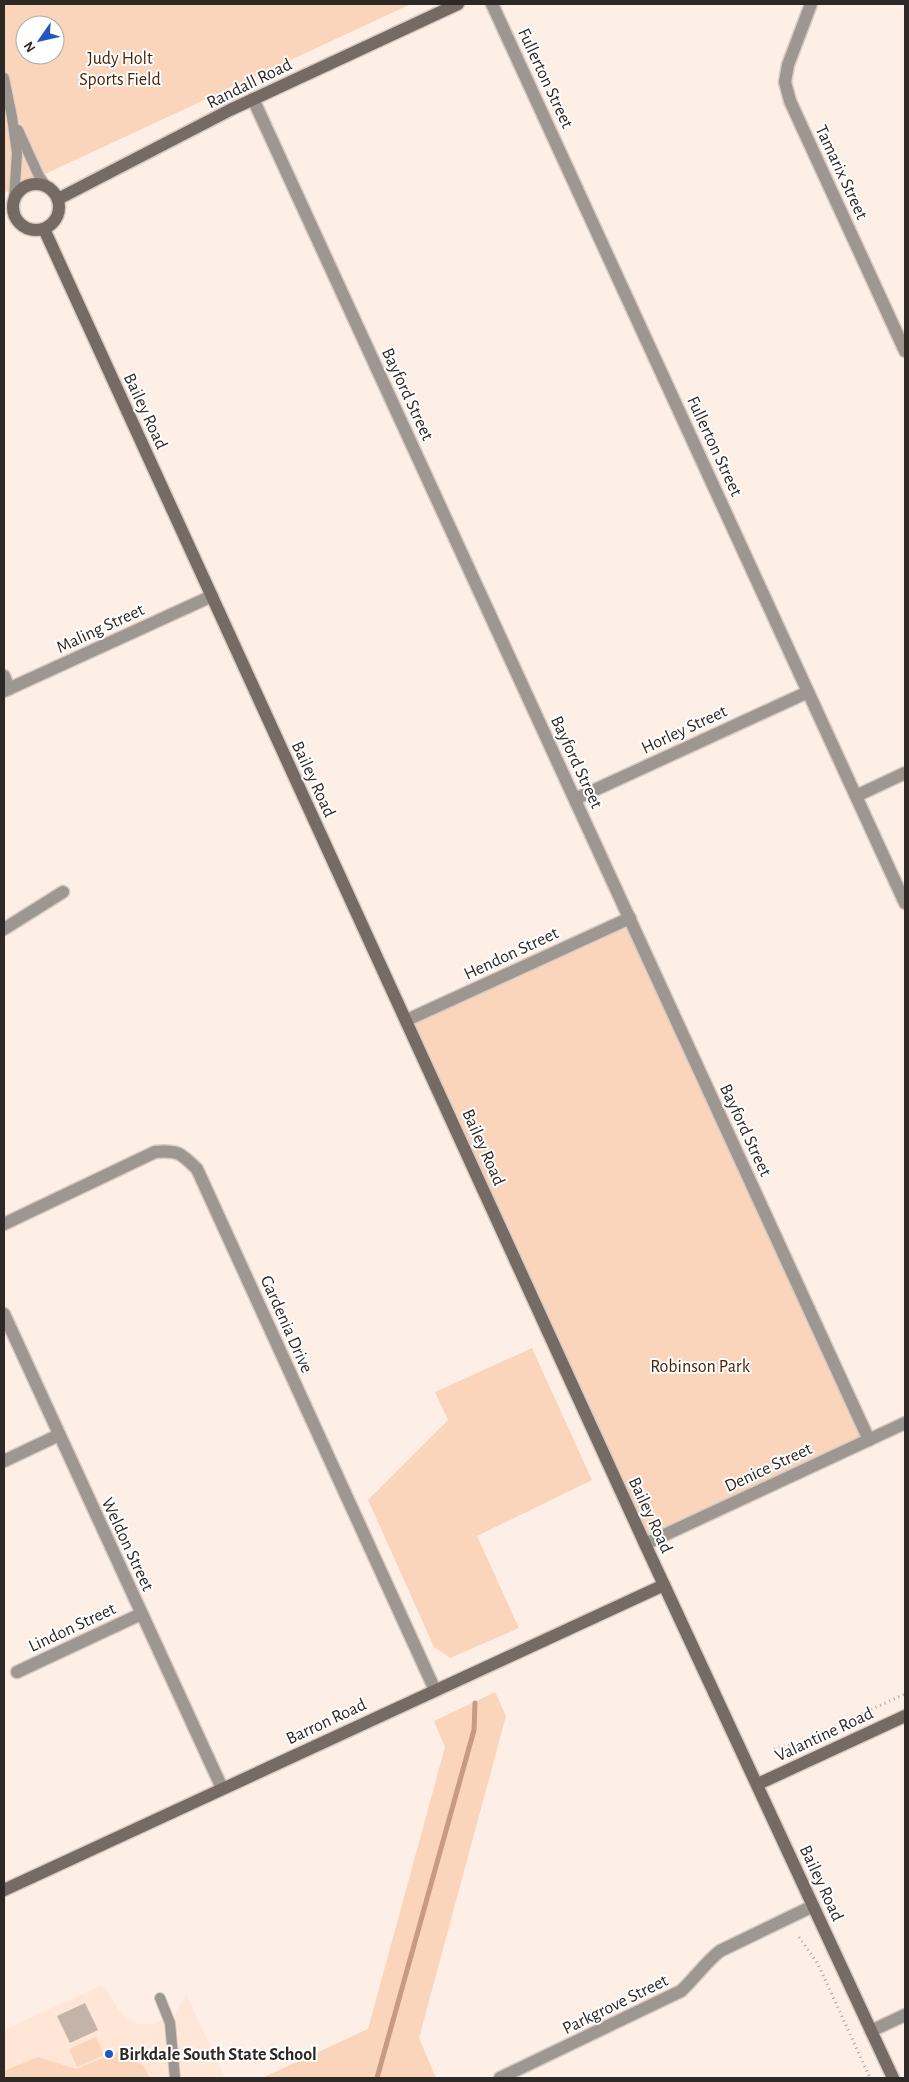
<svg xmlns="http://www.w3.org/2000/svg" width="909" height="2082" viewBox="0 0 909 2082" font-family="'Alegreya Sans',sans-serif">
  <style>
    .built { fill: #ffe6d7 }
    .green { fill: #fbd4bc; fill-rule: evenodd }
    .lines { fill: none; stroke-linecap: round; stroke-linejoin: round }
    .stream { stroke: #c69b81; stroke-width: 5 }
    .building { fill: #c4b3a9 }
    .lane-casing { stroke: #d8cbc3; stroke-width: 12 }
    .street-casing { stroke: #d8cbc3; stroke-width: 15 }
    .secondary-casing { stroke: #d8cbc3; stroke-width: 15 }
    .path { stroke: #afa49d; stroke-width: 3; stroke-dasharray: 1 4; stroke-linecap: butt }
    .lane { stroke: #9d9691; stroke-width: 10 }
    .street { stroke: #9d9691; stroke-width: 12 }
    .secondary { stroke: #756a64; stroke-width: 12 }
    .poi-dot { fill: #2156c3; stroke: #fff; stroke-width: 2 }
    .labels { text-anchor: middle; stroke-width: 4; stroke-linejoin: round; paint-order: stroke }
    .park-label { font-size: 18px; fill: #4c2304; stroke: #fff }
    .street-label { font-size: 18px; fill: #2f2925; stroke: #fff }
    .poi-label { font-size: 18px; font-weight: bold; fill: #2f2925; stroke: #fff; text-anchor: start }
  </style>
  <rect width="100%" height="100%" fill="#fdefe6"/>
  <path class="built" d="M100,1986l6,3 11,19 10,10 11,6h15l23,-10 10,-20 39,84h-221v-48z"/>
  <g class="green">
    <path d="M4,4h407l-407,189zM25,25h30v30h-30z"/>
    <path d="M630,918l239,522 -224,104 -238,-524z"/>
    <path d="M532,1348l60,132 -115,56 42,92 -69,30 -16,-11 -66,-147 80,-80 -13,-28z"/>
    <path d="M495,1692l11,24 -87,322 17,40h-174l106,-49 77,-282 -11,-26z"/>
    <path d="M96,2037l8,18 -27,12 -8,-18z"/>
    <path d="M123,2050l21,17 6,11h-146v-7l34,-14 38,12z"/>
  </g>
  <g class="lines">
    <path class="stream" d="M377,2078l97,-348 1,-27"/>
  </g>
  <path class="building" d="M85,2003l13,27 -28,13 -13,-27z"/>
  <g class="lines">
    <defs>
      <g id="lane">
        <path d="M4,78l8,39 5,36 -3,46"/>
        <path d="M18,130l21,46 7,10"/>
        <path d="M160,1998l10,25 5,55"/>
      </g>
      <g id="street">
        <path d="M492,4l413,899"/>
        <path d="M811,4l-23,61 -3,17 5,19 115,250"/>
        <path d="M253,99l616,1341"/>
        <path d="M4,676l5,13"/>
        <path d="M4,691l208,-95"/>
        <path d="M856,796l49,-23"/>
        <path d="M575,799l233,-107"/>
        <path d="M4,929l59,-37"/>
        <path d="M407,1020l223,-102"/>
        <path d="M4,1224l151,-72c23,-2 26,1 42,17l238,521"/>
        <path d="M4,1314l218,474"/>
        <path d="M4,1461l55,-26"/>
        <path d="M645,1544l260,-121"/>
        <path d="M17,1672l124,-58"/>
        <path d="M871,2031l34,-16"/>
        <path d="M500,2078l181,-87c14,-13 24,-28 39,-40l93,-45"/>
      </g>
      <g id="secondary">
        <circle cx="36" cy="207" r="23"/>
        <path d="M58,199l172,-89 228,-106"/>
        <path d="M44,229l601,1315 248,534"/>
        <path d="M758,1784l147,-68"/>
        <path d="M4,1890l660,-305"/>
      </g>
    </defs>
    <use href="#lane" class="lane-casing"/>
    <use href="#street" class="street-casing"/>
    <use href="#secondary" class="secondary-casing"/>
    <g class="path">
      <path d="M774,1749l26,-7 105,-48"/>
      <path d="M799,1937l19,27 52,114"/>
    </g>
    <use href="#lane" class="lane"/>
    <use href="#street" class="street"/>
    <use href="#secondary" class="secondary"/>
  </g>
  <circle class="poi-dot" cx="109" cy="2054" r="5"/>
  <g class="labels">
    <g class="park-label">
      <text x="120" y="64">Judy Holt<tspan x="120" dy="21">Sports Field</tspan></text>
      <text x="700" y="1372">Robinson Park</text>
    </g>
    <g class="street-label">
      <text transform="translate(546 78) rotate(65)" y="6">Fullerton Street</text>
      <text transform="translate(249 83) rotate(-26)" y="6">Randall Road</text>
      <text transform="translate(842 172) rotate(65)" y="6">Tamarix Street</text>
      <text transform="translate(408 394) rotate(65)" y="6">Bayford Street</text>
      <text transform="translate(146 411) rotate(65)" y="6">Bailey Road</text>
      <text transform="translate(715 446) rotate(65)" y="6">Fullerton Street</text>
      <text transform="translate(100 628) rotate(-25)" y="6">Maling Street</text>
      <text transform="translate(684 729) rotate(-25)" y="6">Horley Street</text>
      <text transform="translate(577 762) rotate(65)" y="6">Bayford Street</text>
      <text transform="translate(314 779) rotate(65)" y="6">Bailey Road</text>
      <text transform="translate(511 953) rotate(-25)" y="6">Hendon Street</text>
      <text transform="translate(746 1130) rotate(65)" y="6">Bayford Street</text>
      <text transform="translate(484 1147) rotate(66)" y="6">Bailey Road</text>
      <text transform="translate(287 1324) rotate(66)" y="6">Gardenia Drive</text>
      <text transform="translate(768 1467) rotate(-25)" y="6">Denice Street</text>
      <text transform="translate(651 1515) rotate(65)" y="6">Bailey Road</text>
      <text transform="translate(128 1544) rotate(65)" y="6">Weldon Street</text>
      <text transform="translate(72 1627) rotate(-25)" y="6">Lindon Street</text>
      <text transform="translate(326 1721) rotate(-25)" y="6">Barron Road</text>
      <text transform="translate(824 1734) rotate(-25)" y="6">Valantine Road</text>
      <text transform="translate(822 1883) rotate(65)" y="6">Bailey Road</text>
      <text transform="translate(615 2004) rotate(-26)" y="6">Parkgrove Street</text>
    </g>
    <g class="poi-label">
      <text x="119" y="2060">Birkdale South State School</text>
    </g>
  </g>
  <rect width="909" height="2082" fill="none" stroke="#2f2925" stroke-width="10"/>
  <g transform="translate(40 40) rotate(236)"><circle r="24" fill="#ffffff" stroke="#aca9a8"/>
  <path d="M0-4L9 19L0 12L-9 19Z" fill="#2156c3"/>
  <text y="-8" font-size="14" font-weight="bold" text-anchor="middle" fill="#2f2925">N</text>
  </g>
</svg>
